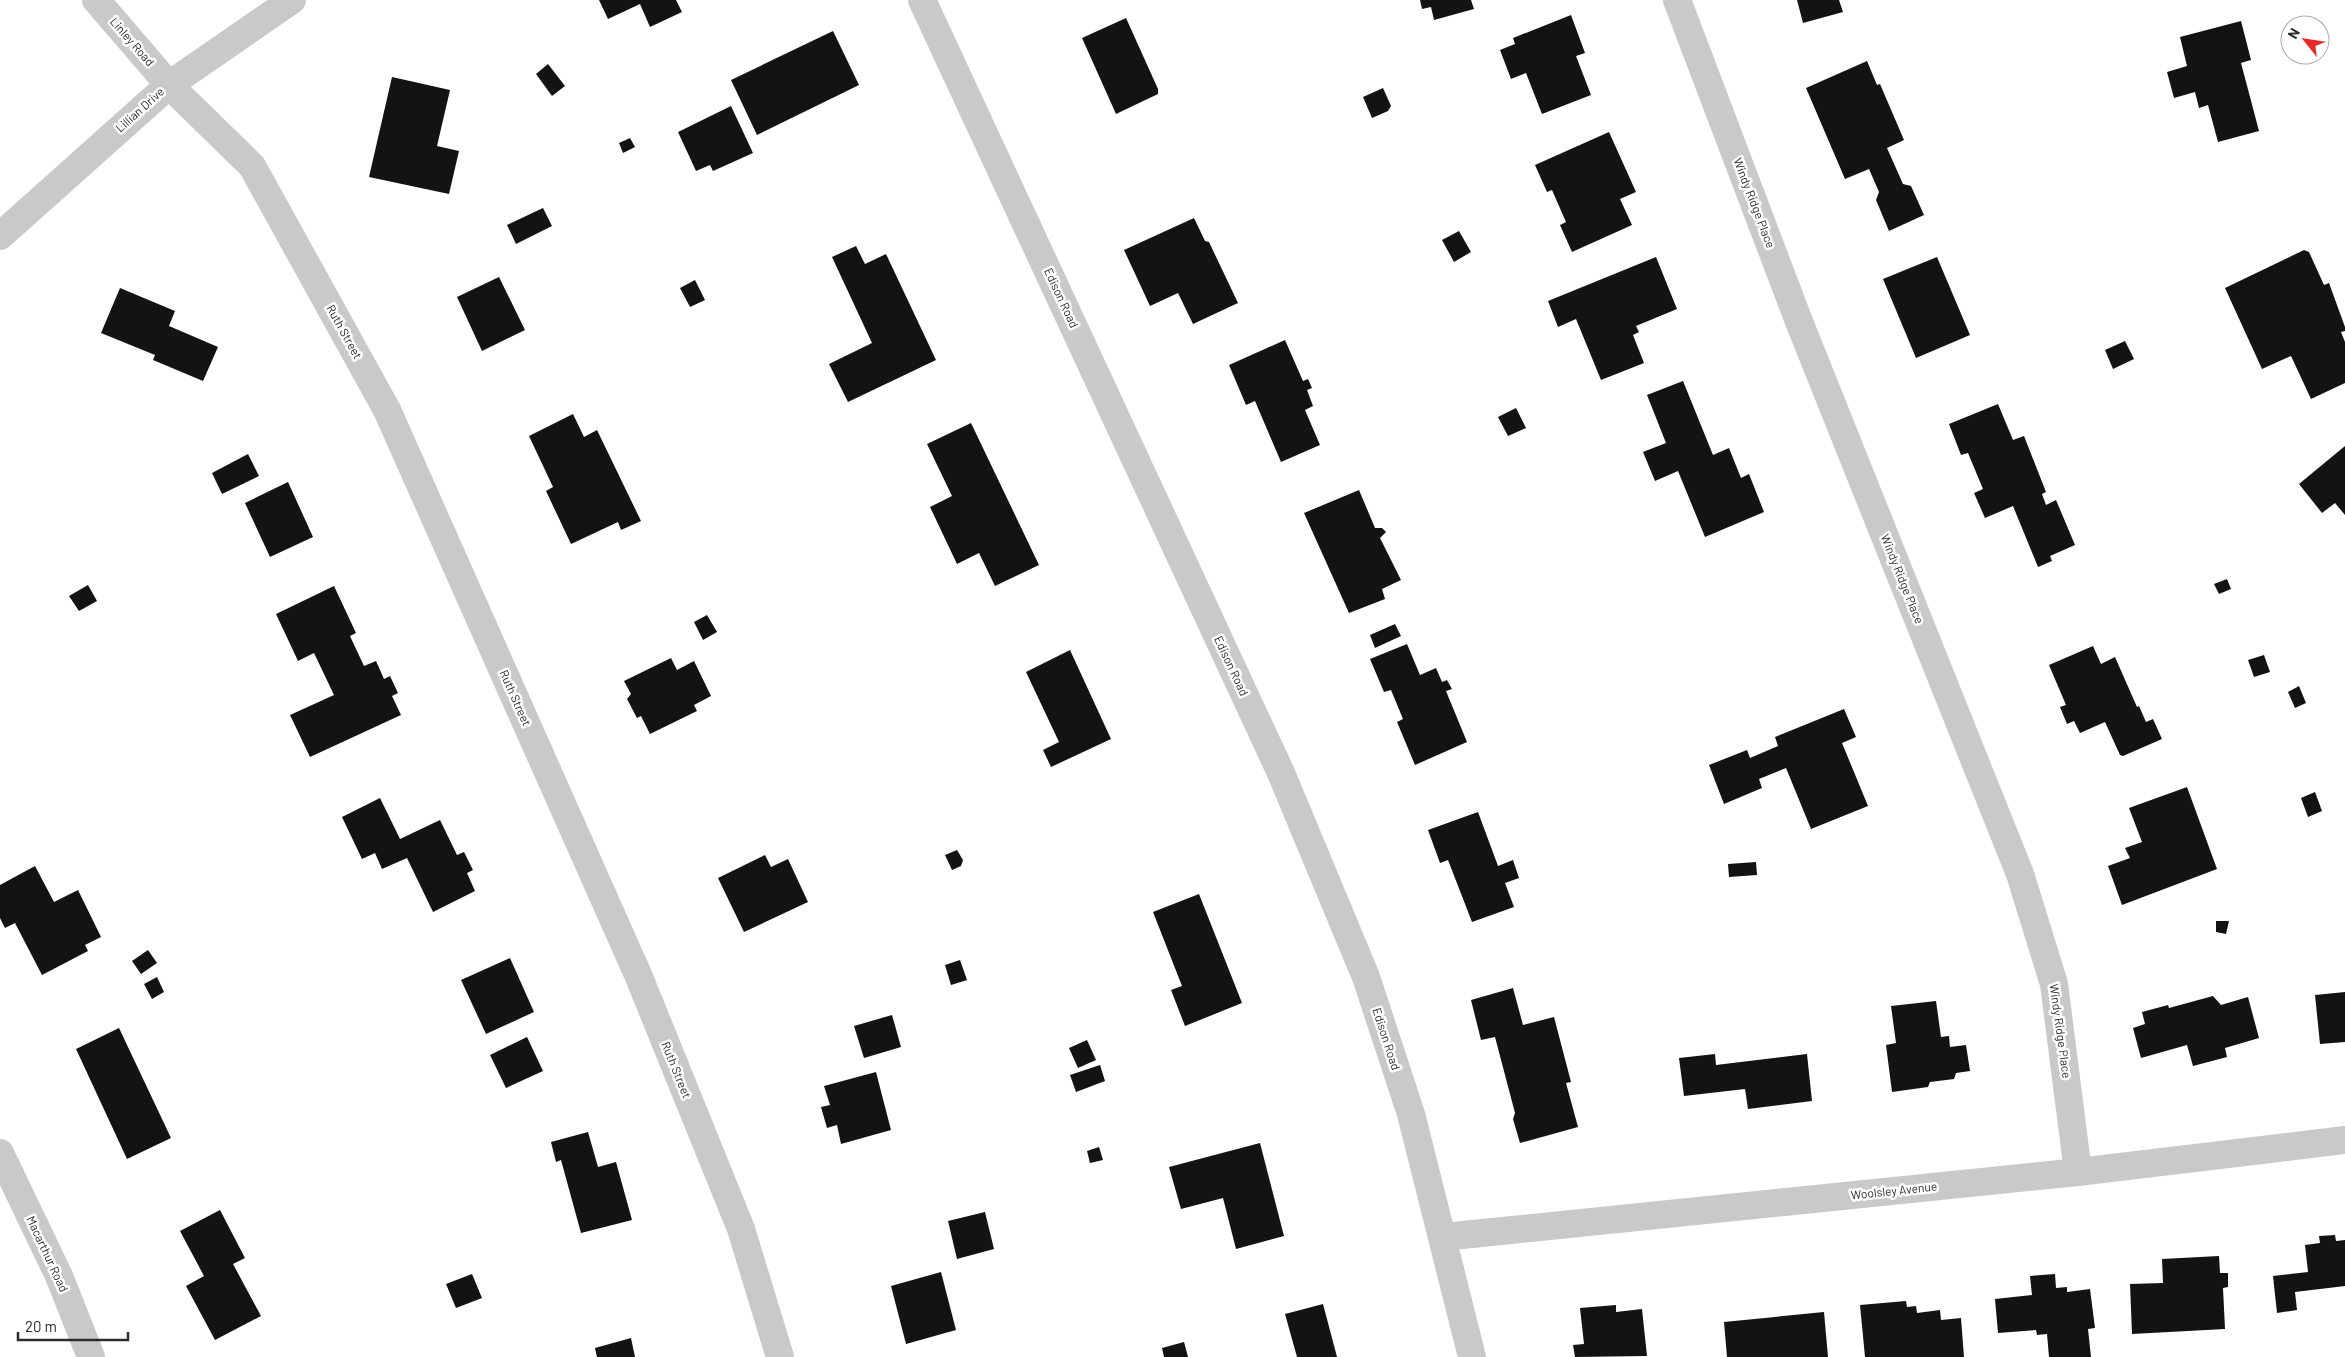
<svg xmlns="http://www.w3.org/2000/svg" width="2345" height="1357" viewBox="0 0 2345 1357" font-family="Barlow,sans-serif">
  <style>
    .building { fill: #131313 }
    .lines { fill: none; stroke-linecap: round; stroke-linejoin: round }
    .minor { stroke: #c9c9c9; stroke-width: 28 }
    .tertiary { stroke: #c9c9c9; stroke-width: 28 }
    .labels { text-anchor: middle; stroke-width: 5; stroke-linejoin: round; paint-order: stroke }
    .street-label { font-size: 12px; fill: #2c2c2c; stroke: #fff }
  </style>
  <rect width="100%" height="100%" fill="#fff"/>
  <g class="building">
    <path d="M599,0h77l6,12 -32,15 -10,-23 -32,15z"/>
    <path d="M1420,0h51l3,9 -40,11 -3,-13 -9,2z"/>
    <path d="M1797,0h42l4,12 -40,11z"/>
    <path d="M1571,15l14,38 -9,3 15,39 -49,19 -16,-41 -15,6 -11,-29 15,-6 -2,-6z"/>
    <path d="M1126,18l32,71v5l-42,20 -34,-76z"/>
    <path d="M2241,21l10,39 -10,3 18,68 -41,11 -10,-37 -9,3 -4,-16 -21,6 -7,-26 20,-6 -7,-29z"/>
    <path d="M833,31l26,54 -102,50 -26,-55z"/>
    <path d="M1867,61l10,24 3,-1 24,56 -17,8 16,36 8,2 13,29 -35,16 -13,-31 3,-8 -10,-23 -24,10 -39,-91z"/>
    <path d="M548,64l17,22 -13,10 -16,-22z"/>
    <path d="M392,77l58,13 -13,56 22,5 -10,43 -80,-17z"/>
    <path d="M1383,88l8,18 -3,5 -16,7 -9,-21z"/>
    <path d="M731,106l22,47 -40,18 -3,-6 -14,6 -18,-39z"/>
    <path d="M1609,132l27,60 -16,7 12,26 -60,27 -12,-27 6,-3 -14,-32 -5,2 -12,-27z"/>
    <path d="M630,138l5,9 -12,6 -4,-10z"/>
    <path d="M543,208l9,18 -36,18 -9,-19z"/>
    <path d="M1194,218l11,23 4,1 29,61 -45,21 -15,-31 -28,13 -26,-56z"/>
    <path d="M1459,231l12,21 -17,10 -12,-22z"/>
    <path d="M856,246l9,18 21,-10 50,106 -88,42 -19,-38 43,-21 -40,-86z"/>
    <path d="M2304,250l5,2 15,33 5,-2 16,44v4l-4,1 4,10v41l-34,16 -20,-43 -29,13 -37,-81z"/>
    <path d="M1656,257l21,52 -41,17 3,6 -6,3 11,28 -43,17 -25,-61 -18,8 -10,-26z"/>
    <path d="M1937,257l33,78 -54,23 -33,-79z"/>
    <path d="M499,277l26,53 -43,21 -25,-54z"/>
    <path d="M695,280l10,20 -15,7 -10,-19z"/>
    <path d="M120,288l55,23 -6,15 49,21 -15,34 -50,-21 2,-5 -54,-22z"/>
    <path d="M1285,340l18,41 5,-2 4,9 -5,2 6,16 -8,4 15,35 -39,17 -26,-61 -9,4 -17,-40z"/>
    <path d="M2125,341l9,18 -21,10 -8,-19z"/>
    <path d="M1683,381l30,74 16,-7 12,30 8,-4 15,38 -59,25 -27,-66 -23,10 -12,-29 23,-9 -19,-48z"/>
    <path d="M1998,404l15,36 11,-4 22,56 -4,2 4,11 10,-5 19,45 -25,11 2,5 -14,6 -25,-61 -28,12 -11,-25 9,-4 -15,-36 -7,2 -12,-31z"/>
    <path d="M1516,408l10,20 -18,8 -10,-19z"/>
    <path d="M573,414l11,23 13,-7 44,91 -20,9 -3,-8 -47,22 -25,-53 7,-4 -24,-51z"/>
    <path d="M971,423l68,142 -44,21 -16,-33 -22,11 -27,-57 22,-11 -25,-52z"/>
    <path d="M2345,446v69l-10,-12 -13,10 -23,-29z"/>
    <path d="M248,454l11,22 -37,18 -10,-21z"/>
    <path d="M288,482l25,55 -43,20 -25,-54z"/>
    <path d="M1359,490l16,38h7l4,4 -6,6 21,42 -19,9 3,10 -36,14 -45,-100z"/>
    <path d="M2227,579l4,10 -12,5 -5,-10z"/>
    <path d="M88,585l9,16 -18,10 -10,-15z"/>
    <path d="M334,586l22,47 -6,3 14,30 12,-5 8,18 6,-3 8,17 -6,3 9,19 -91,42 -20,-42 44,-20 -20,-42 -16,8 -22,-47z"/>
    <path d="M707,615l10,17 -14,8 -9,-18z"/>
    <path d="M1395,624l6,12 -26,12 -5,-13z"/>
    <path d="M1407,644l13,31 16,-7 6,14 5,-2 5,9 -6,2 21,51 -52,23 -18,-43 6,-3 -12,-29 -7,2 -14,-33z"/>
    <path d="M2093,646l8,18 14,-7 22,50 2,-1 7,16 7,-3 9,20 -39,17 -3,-1 -15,-33 -25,11 -6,-12 -7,3 -7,-17 6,-2 -17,-40z"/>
    <path d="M1070,650l41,89 -60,28 -8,-17 16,-8 -33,-70z"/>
    <path d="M2264,655l6,17 -16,5 -6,-17z"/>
    <path d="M671,658l6,12 17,-9 17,35 -17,9 3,6 -47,23 -9,-18 -4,2 -10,-19 4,-5 -7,-13z"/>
    <path d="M2299,686l7,17 -11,5 -7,-16z"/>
    <path d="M1844,709l12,28 -14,6 26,63 -57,23 -25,-61 -27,11 3,9 -38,16 -15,-39 38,-15 3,8 28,-12 -3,-9z"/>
    <path d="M2187,787l30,82 -95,36 -14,-39 22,-8 -5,-10 17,-6 -13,-34z"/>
    <path d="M2315,792l7,19 -14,6 -7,-19z"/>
    <path d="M380,798l20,41 40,-19 17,35 7,-3 9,18 -6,3 8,18 -42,21 -26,-54 -25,11 -7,-16 -13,6 -20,-42z"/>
    <path d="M1478,812l20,54 15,-6 6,18 -14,5 9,24 -42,15 -24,-62 -8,3 -12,-33z"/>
    <path d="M957,850l6,10 -2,6 -9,4 -7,-15z"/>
    <path d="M765,855l6,12 17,-8 20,43 -64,30 -26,-54z"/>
    <path d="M1756,862l1,13 -28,2 -1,-13z"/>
    <path d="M35,866l19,36 24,-12 23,47 -16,8 3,6 -46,24 -27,-52 -10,5 -5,-10v-33z"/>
    <path d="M1199,894l43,109 -57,23 -14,-36 11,-4 -29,-74z"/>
    <path d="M2216,921h13l-3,13 -10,-2z"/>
    <path d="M148,950l9,13 -16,11 -9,-13z"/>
    <path d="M510,958l24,54 -48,22 -25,-54z"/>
    <path d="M960,960l7,20 -16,5 -6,-20z"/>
    <path d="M157,977l7,15 -12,7 -8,-15z"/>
    <path d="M1513,988l10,37 31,-8 17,65 -5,1 12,44 -58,16 -7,-24 2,-6 -20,-76 -14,3 -10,-40z"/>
    <path d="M2345,992v50l-25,2 -5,-49z"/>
    <path d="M2213,996l8,9 27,-8 11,41 -34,10 2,9 -34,9 -6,-21 -46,13 -8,-30 12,-4 -3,-12 26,-7 1,3z"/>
    <path d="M1936,1001l5,36 8,-1 1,11 16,-2 4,26 -14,2 -2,6 -24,3 -2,5 -36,5 -6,-47 10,-2 -5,-37z"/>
    <path d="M892,1015l9,32 -37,11 -10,-32z"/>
    <path d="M119,1028l52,110 -44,21 -51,-110z"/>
    <path d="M527,1037l16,34 -37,17 -16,-33z"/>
    <path d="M1087,1040l9,20 -18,8 -9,-20z"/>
    <path d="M1715,1054l1,11 91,-11 5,47 -64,8 -3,-20 -61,7 -5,-38z"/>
    <path d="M1100,1065l5,16 -29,11 -6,-17z"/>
    <path d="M876,1072l15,58 -50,14 -4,-19 -10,3 -6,-21 9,-2 -6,-19z"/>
    <path d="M588,1132l10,35 18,-5 16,58 -51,13 -20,-73 -5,2 -5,-20z"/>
    <path d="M1260,1143l24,93 -48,13 -13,-51 -42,11 -12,-42z"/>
    <path d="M1099,1147l4,13 -13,3 -3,-12z"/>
    <path d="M220,1210l25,48 -12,6 28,52 -46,24 -29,-54 18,-10 -24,-45z"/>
    <path d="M985,1212l9,37 -37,10 -9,-38z"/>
    <path d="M2335,1235l1,6 9,-1v46l-50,6 2,18 -20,3 -4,-37 35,-4 -3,-27 15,-2 -1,-7z"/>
    <path d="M2219,1256l1,17h8v14l-5,1 2,41 -93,5 -2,-50 33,-1 -1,-24z"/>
    <path d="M941,1272l15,58 -50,14 -15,-58z"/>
    <path d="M472,1274l10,24 -26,10 -10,-24z"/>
    <path d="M2055,1274l1,14 11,-1v5l23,-3 5,39 -7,1 3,28h-42l-2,-23 -10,1 -1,-5 -38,3 -3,-34 37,-4 -2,-19z"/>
    <path d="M1906,1301l1,6 9,-1 1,7 23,-3 1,10 20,-2 3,39h-99l-5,-52z"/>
    <path d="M1323,1304l14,53h-40l-12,-43z"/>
    <path d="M1616,1305v7l26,-3 5,47 -72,1 -2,-12 11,-1 -4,-36z"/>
    <path d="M1824,1312l4,45h-101l-3,-35z"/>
    <path d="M631,1338l4,19h-38l-2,-9z"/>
    <path d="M1184,1342l4,15h-24l-2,-9z"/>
  </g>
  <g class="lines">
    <g class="minor">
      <path d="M96,0l73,85 83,81 135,244 252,567 102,252 39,128"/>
      <path d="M1677,0l121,319 222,555 34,110 24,188"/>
      <path d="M0,236l169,-151 123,-85"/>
      <path d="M0,1153l59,123 32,81"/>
      <path d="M1443,1237l635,-65 267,-32"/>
    </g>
    <path class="tertiary" d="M922,0l359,773 85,204 45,137 61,243"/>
  </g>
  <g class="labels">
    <g class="street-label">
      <text transform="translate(132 42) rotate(49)" y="4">Linley Road</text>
      <text transform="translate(140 110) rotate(-42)" y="4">Lillian Drive</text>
      <text transform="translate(1754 203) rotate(69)" y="4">Windy Ridge Place</text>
      <text transform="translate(1061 298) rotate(65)" y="4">Edison Road</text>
      <text transform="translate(344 332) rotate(61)" y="4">Ruth Street</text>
      <text transform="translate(1902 579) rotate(68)" y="4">Windy Ridge Place</text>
      <text transform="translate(1231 666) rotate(65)" y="4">Edison Road</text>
      <text transform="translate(515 698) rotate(66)" y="4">Ruth Street</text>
      <text transform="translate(2060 1031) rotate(82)" y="4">Windy Ridge Place</text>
      <text transform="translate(1386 1039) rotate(72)" y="4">Edison Road</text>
      <text transform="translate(676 1070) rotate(68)" y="4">Ruth Street</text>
      <text transform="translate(1894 1191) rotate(-6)" y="4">Woolsley Avenue</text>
      <text transform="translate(47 1254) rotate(65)" y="4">Macarthur Road</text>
    </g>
  </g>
  <g transform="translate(2305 40) rotate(300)"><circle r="24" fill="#ffffff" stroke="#ababab"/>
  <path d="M0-4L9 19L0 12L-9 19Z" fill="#e62b2c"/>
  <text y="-8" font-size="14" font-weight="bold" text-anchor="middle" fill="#2c2c2c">N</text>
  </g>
  <path d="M18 1332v8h110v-8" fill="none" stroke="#2c2c2c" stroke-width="2.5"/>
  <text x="25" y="1332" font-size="15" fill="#2c2c2c" stroke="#ffffff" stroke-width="4" paint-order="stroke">20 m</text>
</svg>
